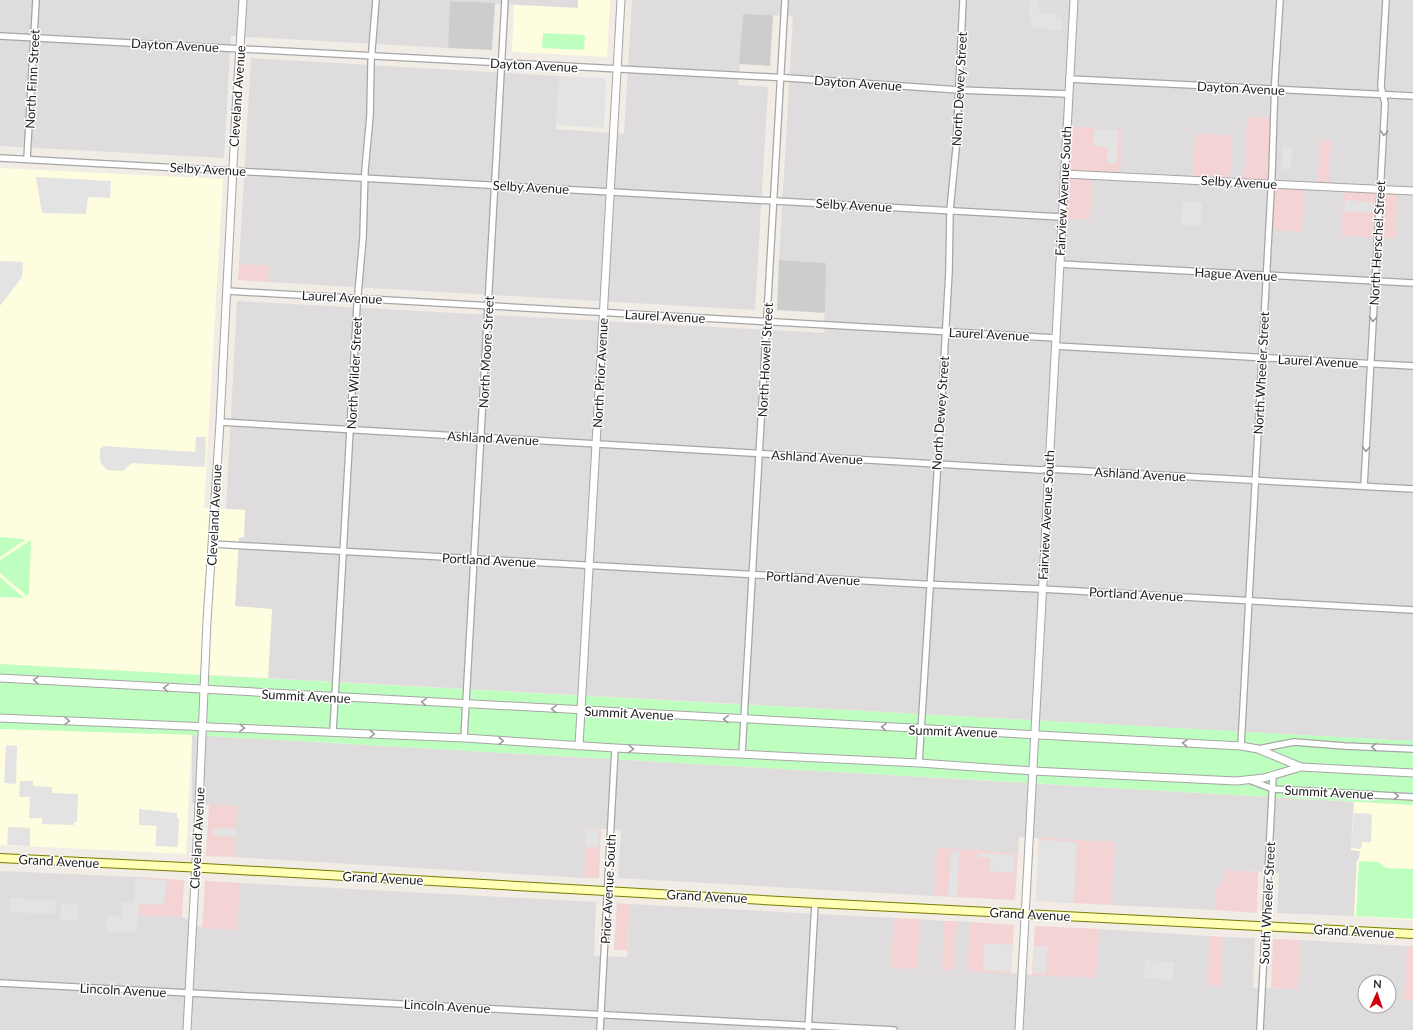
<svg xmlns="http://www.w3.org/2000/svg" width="1413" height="1030" viewBox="0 0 1413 1030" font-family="Lato,sans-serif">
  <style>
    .residential { fill: #dedcdc; fill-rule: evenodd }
    .commercial { fill: #f3d3d3 }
    .education { fill: #fffde0 }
    .religious { fill: #cdcdcd }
    .park { fill: #beffc0 }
    .parking { fill: #e3e3e3 }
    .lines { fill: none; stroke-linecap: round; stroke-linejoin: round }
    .minor-casing { stroke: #a6a6a6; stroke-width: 8 }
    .tertiary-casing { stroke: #a6a6a6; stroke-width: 9 }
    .secondary-casing { stroke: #767d00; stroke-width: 10 }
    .minor { stroke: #fff; stroke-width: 5.5 }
    .tertiary { stroke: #fff; stroke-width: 7 }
    .secondary { stroke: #ffffb5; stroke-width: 8 }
    .oneway { stroke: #9a9a9a }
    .labels { text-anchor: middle; stroke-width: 3; stroke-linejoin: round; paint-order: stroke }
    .street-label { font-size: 13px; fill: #1f1f1f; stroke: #fff }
  </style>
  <rect width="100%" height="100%" fill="#f1ece5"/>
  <g class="residential">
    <path d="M0,0h578v8l-128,-7 -2,47 -217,-12 -7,122 -224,-12z"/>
    <path d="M632,0h781v741l-1145,-63 4,-69 -37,-2 4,-70h4l2,-27 -19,-1 11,-208 587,32 2,-70 -47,-3 14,-244 -50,-2 -5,71 30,2 -13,223 -487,-28 1,-16 -30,-2 12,-206 308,18 -3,53 68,5z"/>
    <path d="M192,735l1162,67 -3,48 9,1 -1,9h-2l-3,56 -77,-3 2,-40 -53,-3 -2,11 -8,9 -1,20 -104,-5 4,-63 -96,-5 -1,16 -81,-5 -3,48 -316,-18 3,-48 -35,-2 -2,50 -349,-21 2,-51 -45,-2z"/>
    <path d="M0,871l137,6 -1,38 46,2 21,11 34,2 3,-47 356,19 -2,54 33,1 3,-53 264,14 -3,50 26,1 3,-50 24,2 -2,49h12l3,-49 13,1 -3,49 128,7 4,-49 110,7 -1,49 12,1 3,-49 32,1 -2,50 45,1 2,-49 107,6 -3,54 9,1v29h-1413zM1365,982h24v24h-24z"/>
  </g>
  <g class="commercial">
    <path d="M1247,117l26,1 -3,66 34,2 -2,46 -34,-3 2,-44 -26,-2z"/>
    <path d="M1066,126l56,4 -2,49 -28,-1 -2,42 -29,-2z"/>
    <path d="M1195,134l37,1 -2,47 -37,-1z"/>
    <path d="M1320,140h11l-2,47h-12z"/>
    <path d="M1344,186l53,3 -1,49 -55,-2z"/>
    <path d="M239,264l30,2 -1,16 -30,-2z"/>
    <path d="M209,804l28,2 -2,51 -29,-1z"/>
    <path d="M586,828l15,1 -2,49h-15z"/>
    <path d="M1039,838l76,4 -4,63 -75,-4z"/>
    <path d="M937,848l81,5 -3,47 -81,-4z"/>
    <path d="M1225,870l33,2 -1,41 -42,-3 1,-20 8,-9z"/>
    <path d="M137,877l47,3 -2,37 -46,-2z"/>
    <path d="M205,881l35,2 -3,47 -35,-2z"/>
    <path d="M617,903l13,1 -3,46h-13z"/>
    <path d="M894,918l26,1 -3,50 -26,-1z"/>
    <path d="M944,921h13l-3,49h-12z"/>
    <path d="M970,922l44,3 -3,49 -44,-3z"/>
    <path d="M1035,926l64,3 -3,49 -64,-3z"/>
    <path d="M1209,936l14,1 -2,49 -13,-1z"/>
    <path d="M1273,939l27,1 -2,49 -27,-1z"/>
    <path d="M1407,946h6v55l-9,-1z"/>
  </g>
  <g class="education">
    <path d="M578,0h32l-3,57 -95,-5 2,-47 64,3z"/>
    <path d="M0,168l223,11 -19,329 41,2 -1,27 -5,1 -4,68 37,3 -4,69 -73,-4 -9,180 -186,-9z"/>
    <path d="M1354,802l59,3v115l-59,-4 3,-56h2l1,-9 -9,-1z"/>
  </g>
  <g class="religious">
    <path d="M450,1l45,2 -3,47 -44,-2z"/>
    <path d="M743,14l30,1 -3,51 -31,-2z"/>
    <path d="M779,260l47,3 -1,50 -48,-3z"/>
  </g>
  <g class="park">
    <path d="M543,33l42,2 -1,15 -42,-2z"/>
    <path d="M0,537l23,2 2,1 -25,17z"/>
    <path d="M31,540l-2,54 -2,2 -27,-23v-13z"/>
    <path d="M0,577l23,20v1l-23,-1z"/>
    <path d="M0,664l1413,77v64l-1221,-70 -192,-6z"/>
    <path d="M1359,861l19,1 8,6 27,1v50l-57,-3z"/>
  </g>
  <g class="parking">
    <path d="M1030,0h9v13l17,1v5h7l-1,11 -31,-2v-11h-2z"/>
    <path d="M559,76l47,2 -2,50 -48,-3z"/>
    <path d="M1094,129l24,1 -1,33h-10v-16l-14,-1z"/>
    <path d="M1283,146h9l-1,24 -9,-1z"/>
    <path d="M36,177l75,4 -1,17 -22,-1 -2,17 -44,-1z"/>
    <path d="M1345,200l28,2 -1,11 -28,-2z"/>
    <path d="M1182,202l20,1v23l-21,-1z"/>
    <path d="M0,261l23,1 -1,15 -22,29z"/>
    <path d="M196,437h10l-1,30 -73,-4 -9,8 -16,-1 -7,-8v-13l3,-3 92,6z"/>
    <path d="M6,745l11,1 -1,38 -12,-1z"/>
    <path d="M20,781h13v5l19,1v6l26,1 -1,28h-3v3l-32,-1v-6h-13l1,-21h-11z"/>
    <path d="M139,809l38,4v5h2l-1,29 -23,-1 2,-20 -18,-1z"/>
    <path d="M1354,813l18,1 -1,28h-9l-1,7 -10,-1z"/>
    <path d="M8,827l22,1v18l-23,-1z"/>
    <path d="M213,828l23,1v8l-23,-1z"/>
    <path d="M586,829l13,1v17h-14z"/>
    <path d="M1039,840l38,2 -3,61 -38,-2z"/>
    <path d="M951,851h8l-2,46 -9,-1z"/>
    <path d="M979,853l36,2 -1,18 -25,-2 1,-13 -12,-1z"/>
    <path d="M135,878l32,2 -3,25 -25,-1 -2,28 -31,-1 1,-15 14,1 1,-15 12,1z"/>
    <path d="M10,898l46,3 -1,13 -46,-2z"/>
    <path d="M61,904l18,1 -1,16 -18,-1z"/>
    <path d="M984,943l29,2 -2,27 -28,-2z"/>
    <path d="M1034,946l14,1 -2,27 -13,-1z"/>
    <path d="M1145,960l29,2 -1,18 -29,-2z"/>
  </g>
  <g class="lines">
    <defs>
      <g id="minor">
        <path d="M0,36l788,42 171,12 109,4"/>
        <path d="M1069,79l344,17"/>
        <path d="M0,158l1062,59"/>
        <path d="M27,159l9,-159"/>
        <path d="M1059,264l354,19"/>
        <path d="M227,291l829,47"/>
        <path d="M1055,346l358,20"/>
        <path d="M220,422l820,48 9,-1 364,20"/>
        <path d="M1364,486l21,-383 -4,-16 5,-87"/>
        <path d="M213,544l707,40 122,5 371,21"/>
        <path d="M333,732l24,-427 6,-67 2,-68 5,-54 1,-54 5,-62"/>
        <path d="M464,738l41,-738"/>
        <path d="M1241,746l31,-573 3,-94 5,-79"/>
        <path d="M1258,749l36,-7 51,4 68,3"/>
        <path d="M742,754l43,-754"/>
        <path d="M919,763l23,-367 7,-125 1,-61 6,-61 7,-149"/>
        <path d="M1249,780l24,9 140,8"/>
        <path d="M0,983l894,47"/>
        <path d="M600,1030l15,-282"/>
        <path d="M808,1030l7,-127"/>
        <path d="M1260,1030l13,-254"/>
      </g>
      <g id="tertiary">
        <path d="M1064,174l349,17"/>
        <path d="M0,678l1241,68 17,3 43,18 112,6"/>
        <path d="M0,718l464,20 151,10 304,15 114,8 203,10 28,-3 37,-11"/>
        <path d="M579,746l42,-746"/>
        <path d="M187,1030l12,-225 8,-184 13,-199 16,-313 7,-109"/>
        <path d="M1019,1030l55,-1030"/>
      </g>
      <path id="secondary" d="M0,858l204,10 611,35 598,31"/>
    </defs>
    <use href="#minor" class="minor-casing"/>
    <use href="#tertiary" class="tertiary-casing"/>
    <use href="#secondary" class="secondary-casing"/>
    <use href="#minor" class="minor"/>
    <use href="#tertiary" class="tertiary"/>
    <use href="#secondary" class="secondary"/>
  </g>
  <defs><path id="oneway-chevron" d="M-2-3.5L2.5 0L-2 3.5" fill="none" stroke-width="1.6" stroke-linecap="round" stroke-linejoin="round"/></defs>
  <g class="oneway">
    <use href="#oneway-chevron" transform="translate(1384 133) rotate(93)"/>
    <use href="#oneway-chevron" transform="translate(1373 319) rotate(93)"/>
    <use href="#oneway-chevron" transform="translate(1366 449) rotate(93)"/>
    <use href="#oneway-chevron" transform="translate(36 680) rotate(-177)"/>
    <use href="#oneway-chevron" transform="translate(166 688) rotate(-177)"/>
    <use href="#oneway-chevron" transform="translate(424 702) rotate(-177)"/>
    <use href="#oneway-chevron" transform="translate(554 709) rotate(-177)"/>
    <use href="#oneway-chevron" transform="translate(726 719) rotate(-177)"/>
    <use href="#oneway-chevron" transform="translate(67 721) rotate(2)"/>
    <use href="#oneway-chevron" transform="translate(884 727) rotate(-177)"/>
    <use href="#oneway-chevron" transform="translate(242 728) rotate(3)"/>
    <use href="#oneway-chevron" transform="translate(372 734) rotate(3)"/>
    <use href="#oneway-chevron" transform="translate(501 741) rotate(4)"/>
    <use href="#oneway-chevron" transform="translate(1185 743) rotate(-177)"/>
    <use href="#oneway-chevron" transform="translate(1374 747) rotate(-178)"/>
    <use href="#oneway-chevron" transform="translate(631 749) rotate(3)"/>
    <use href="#oneway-chevron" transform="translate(1396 796) rotate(3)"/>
  </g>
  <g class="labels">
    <g class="street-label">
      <text transform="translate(175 45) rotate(3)" y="5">Dayton Avenue</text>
      <text transform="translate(534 65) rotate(3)" y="5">Dayton Avenue</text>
      <text transform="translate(32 79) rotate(-87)" y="5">North Finn Street</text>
      <text transform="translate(858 83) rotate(4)" y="5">Dayton Avenue</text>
      <text transform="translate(1241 88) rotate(3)" y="5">Dayton Avenue</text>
      <text transform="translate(959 89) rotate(-87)" y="5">North Dewey Street</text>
      <text transform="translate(237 96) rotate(-86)" y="5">Cleveland Avenue</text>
      <text transform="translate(208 169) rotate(3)" y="5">Selby Avenue</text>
      <text transform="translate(1239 182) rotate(3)" y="5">Selby Avenue</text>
      <text transform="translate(531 187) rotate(3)" y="5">Selby Avenue</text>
      <text transform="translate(1063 191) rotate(-87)" y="5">Fairview Avenue South</text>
      <text transform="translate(854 205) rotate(3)" y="5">Selby Avenue</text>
      <text transform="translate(1377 243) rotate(-87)" y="5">North Herschel Street</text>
      <text transform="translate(1236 274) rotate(3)" y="5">Hague Avenue</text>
      <text transform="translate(342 297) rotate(3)" y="5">Laurel Avenue</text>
      <text transform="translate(665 316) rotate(3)" y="5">Laurel Avenue</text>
      <text transform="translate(989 334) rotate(3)" y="5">Laurel Avenue</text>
      <text transform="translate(486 352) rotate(-87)" y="5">North Moore Street</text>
      <text transform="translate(765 360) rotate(-87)" y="5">North Howell Street</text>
      <text transform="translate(1318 361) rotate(3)" y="5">Laurel Avenue</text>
      <text transform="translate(354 373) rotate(-87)" y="5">North Wilder Street</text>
      <text transform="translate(600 373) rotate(-87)" y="5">North Prior Avenue</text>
      <text transform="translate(1261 373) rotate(-87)" y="5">North Wheeler Street</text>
      <text transform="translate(940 413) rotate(-86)" y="5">North Dewey Street</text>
      <text transform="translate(493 438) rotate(3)" y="5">Ashland Avenue</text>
      <text transform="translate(817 457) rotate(3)" y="5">Ashland Avenue</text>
      <text transform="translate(1140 474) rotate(3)" y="5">Ashland Avenue</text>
      <text transform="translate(214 515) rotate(-87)" y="5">Cleveland Avenue</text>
      <text transform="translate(1046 515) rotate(-87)" y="5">Fairview Avenue South</text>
      <text transform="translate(489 560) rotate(3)" y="5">Portland Avenue</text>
      <text transform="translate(813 578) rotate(3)" y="5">Portland Avenue</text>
      <text transform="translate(1136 594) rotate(3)" y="5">Portland Avenue</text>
      <text transform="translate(306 696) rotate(3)" y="5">Summit Avenue</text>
      <text transform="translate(629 713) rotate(3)" y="5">Summit Avenue</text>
      <text transform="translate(953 731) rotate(2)" y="5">Summit Avenue</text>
      <text transform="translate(1329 792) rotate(3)" y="5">Summit Avenue</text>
      <text transform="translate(197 838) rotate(-87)" y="5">Cleveland Avenue</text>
      <text transform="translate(59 861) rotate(3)" y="5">Grand Avenue</text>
      <text transform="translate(383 878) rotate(3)" y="5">Grand Avenue</text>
      <text transform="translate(608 889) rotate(-87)" y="5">Prior Avenue South</text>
      <text transform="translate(707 896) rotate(3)" y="5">Grand Avenue</text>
      <text transform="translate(1267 903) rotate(-87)" y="5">South Wheeler Street</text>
      <text transform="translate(1030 914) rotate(3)" y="5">Grand Avenue</text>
      <text transform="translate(1354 931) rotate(3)" y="5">Grand Avenue</text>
      <text transform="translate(123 990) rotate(3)" y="5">Lincoln Avenue</text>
      <text transform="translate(447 1006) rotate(3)" y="5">Lincoln Avenue</text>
    </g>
  </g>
  <g transform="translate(1377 994) rotate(3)"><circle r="19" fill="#ffffff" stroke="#a5a5a5"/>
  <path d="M0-3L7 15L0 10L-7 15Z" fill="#cf000b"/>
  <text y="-6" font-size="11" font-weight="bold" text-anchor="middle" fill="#1f1f1f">N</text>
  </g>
</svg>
